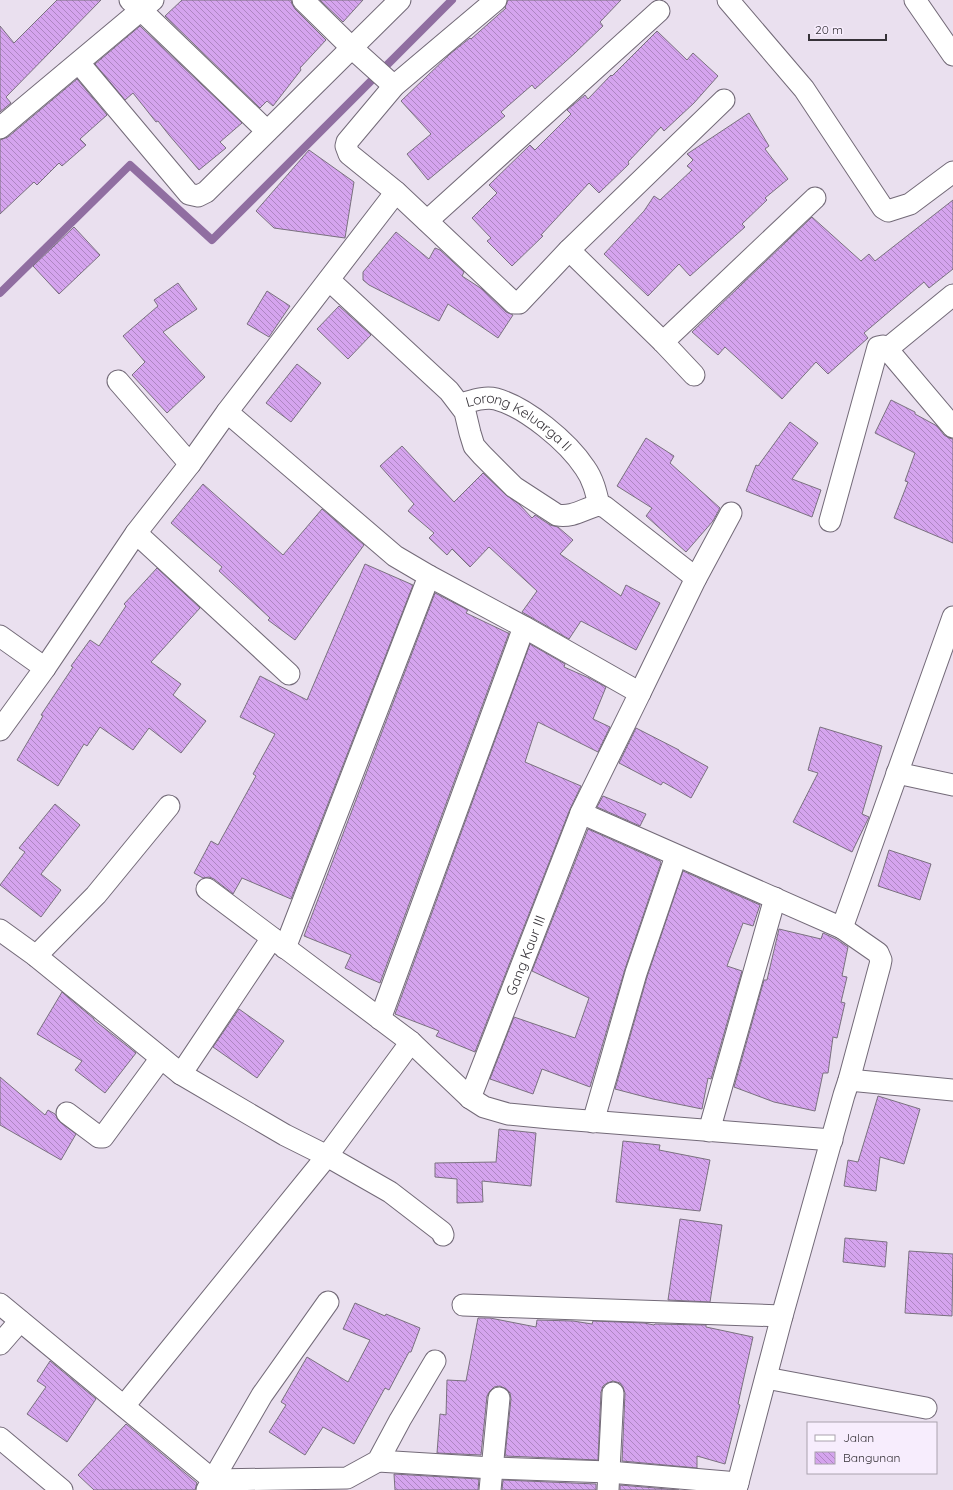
<svg xmlns="http://www.w3.org/2000/svg" width="953" height="1490" viewBox="0 0 953 1490" font-family="Quicksand,sans-serif">
  <style>
    .lines { fill: none; stroke-linecap: round; stroke-linejoin: round }
    .stream { stroke: #906ea1; stroke-width: 8 }
    .building { fill: url(#building-back-hatch); stroke: #7a717f }
    .minor-casing { stroke: #736a78; stroke-width: 23 }
    .minor { stroke: #fff; stroke-width: 21 }
    .labels { text-anchor: middle; stroke-width: 3; stroke-linejoin: round; paint-order: stroke }
    .street-label { font-size: 14px; fill: #363238; stroke: #f7edfd }
  </style>
  <defs>
    <pattern id="building-back-hatch" width="6" height="6" patternUnits="userSpaceOnUse"><rect width="6" height="6" fill="#d5a4ee"/><path d="M-1 5l2 2M0 0l6 6M5-1l2 2" fill="none" stroke="#ae86c2"/></pattern>
  </defs>
  <rect width="100%" height="100%" fill="#eae0ef"/>
  <g class="lines">
    <path class="stream" d="M0,293l130,-128 82,75 240,-240"/>
  </g>
  <g class="building">
    <path d="M57,0h44l-95,97 5,6 -11,9v-86l14,17z"/>
    <path d="M182,0h109l1,4 3,5 31,31 -26,28 1,2 -28,36 -6,-5 -7,7 -95,-92z"/>
    <path d="M320,0h43l-20,22z"/>
    <path d="M508,0h113l-21,22 3,4 -28,27 -40,36 -3,-4 -31,27 4,4 -77,64 -21,-26 24,-20 -30,-33 49,-47 20,-16 1,1 35,-31 -1,-1z"/>
    <path d="M140,26l102,97 -22,19 6,6 -27,22 -30,-35 -11,-14 -2,1 -23,-29 -8,7 -30,-36z"/>
    <path d="M657,31l30,29 6,-7 25,23 -24,27 -30,28 -3,-4 -33,35 1,2 -30,29 -10,-10 -48,52 2,1 -31,30 -25,-25 4,-3 -19,-20 25,-25 -8,-8 41,-40 5,5 36,-36 -4,-4 18,-15 3,4 23,-24 1,1z"/>
    <path d="M77,79l30,36 -27,24 6,6 -24,21 -3,-3 -22,22 -3,-3 -34,32v-74l8,-3z"/>
    <path d="M749,113l20,33 -4,3 23,30 -23,19 2,2 -25,24 3,3 -55,49 -11,-12 -31,32 -44,-42 40,-43 10,-15 6,4 32,-30 -5,-4 6,-6 -6,-6z"/>
    <path d="M309,150l45,32 -9,56 -71,-10 -18,-17z"/>
    <path d="M953,200v69l-24,19 -5,-6 -60,51 4,5 -40,36 -12,-12 -34,37 -57,-52 -7,8 -26,-23 120,-115 49,44 8,-7 6,7z"/>
    <path d="M74,227l26,28 -41,39 -26,-28z"/>
    <path d="M396,232l33,27 6,-11 5,2 24,22 -2,4 20,13 24,23 7,3 -15,23 -50,-34 -9,17 -70,-36 -6,-5v-8z"/>
    <path d="M178,283l19,26 -34,23 42,45 -38,36 -35,-38 13,-13 -22,-26 35,-30 -4,-6z"/>
    <path d="M267,291l23,15 -21,31 -22,-13z"/>
    <path d="M339,306l32,29 -23,24 -31,-30z"/>
    <path d="M297,364l24,19 -30,39 -25,-19z"/>
    <path d="M891,400l24,12v2l22,12 7,9 5,3 4,1v104l-59,-25 14,-36 -3,-1 10,-28 -40,-20z"/>
    <path d="M790,422l28,21 -26,36 29,11 -9,27 -66,-26 10,-26 2,1z"/>
    <path d="M646,438l28,18 -4,7 50,45 -7,13 -27,31 -40,-36 6,-8 -35,-22z"/>
    <path d="M402,446l52,56 29,-29 23,22 13,9 13,14 3,-3 15,10 8,2 15,13 -13,14 61,42 5,-11 34,18 -24,47 -55,-29 -12,18 -47,-27 15,-21 -48,-44 -19,20 -18,-18 -5,6 -18,-17 5,-5 -26,-22 6,-7 -34,-38z"/>
    <path d="M203,484l80,71 39,-46 42,36 -69,95 -27,-20 2,-2 -51,-47 3,-4 -51,-44z"/>
    <path d="M365,564l48,21 -122,314 -49,-21 -9,16 -19,-15 -5,-2 -6,1 -9,-5 17,-32 7,4 38,-69 -3,-2 22,-40 -35,-17 20,-41 47,24z"/>
    <path d="M157,568l43,40 -49,54 30,22 -8,11 33,26 -25,32 -32,-25 -16,22 -33,-23 -13,19 -3,-2 -26,42 -41,-26 26,-44 -2,-1 32,-48 -2,-1 19,-26 9,6 27,-40 -2,-2z"/>
    <path d="M435,593l33,17 -2,3 42,20h1l-129,350 -35,-15 6,-13 -47,-19z"/>
    <path d="M530,644l35,20 -1,3 25,11 17,9 -13,32 17,8 -12,25 -60,-30 -13,40 56,24 -11,23 -95,243 -39,-16 3,-5 -44,-17z"/>
    <path d="M820,727l62,19 -20,68 7,3 -17,35 -59,-30 25,-49 -10,-3z"/>
    <path d="M636,728l43,22v1l29,16 -17,31 -28,-16 -2,3 -42,-22z"/>
    <path d="M603,796l43,18 -6,12 -43,-19z"/>
    <path d="M55,804l25,21 -39,49 20,16 -20,27 -41,-32 25,-33 -6,-4z"/>
    <path d="M588,829l72,32 1,2 -36,106 -35,118 -48,-18 -9,25 -43,-15 24,-62 61,21 14,-40 -57,-27z"/>
    <path d="M889,850l42,14 -11,36 -42,-14z"/>
    <path d="M683,871l77,34 -7,21 -10,-3 -16,43 15,5 -31,108 -3,-1 -6,31 -49,-10 -38,-10 32,-112z"/>
    <path d="M779,929l42,10 2,-6 13,6 12,8 -6,29 5,1 -6,25 4,1 -8,35 -4,-1 -5,36h-5l-8,38 -41,-9 -40,-15 30,-107h3z"/>
    <path d="M62,992l32,27v1l42,33 -31,40 -30,-23 7,-9 -45,-27z"/>
    <path d="M239,1009l45,32 -27,37 -44,-31z"/>
    <path d="M0,1077l45,38 3,-5 7,4 5,8 16,12 -15,26 -61,-35z"/>
    <path d="M878,1096l42,13 -16,55 -24,-7 -4,34 -32,-5 4,-26 10,2z"/>
    <path d="M499,1129l37,4 -5,53 -49,-5 1,21 -26,1v-24l-22,-2v-14l61,-1z"/>
    <path d="M623,1141l37,4 -1,5 51,10 -10,51 -84,-9z"/>
    <path d="M680,1219l42,6 -12,77 -42,-2z"/>
    <path d="M845,1238l42,4 -2,25 -42,-5z"/>
    <path d="M909,1251l44,3 -1,62 -47,-3z"/>
    <path d="M355,1303l30,13 1,-2 34,14 -9,24h-2l-20,38 -4,-2 -31,56 -31,-17 -18,28 -36,-23 17,-27 -5,-3 26,-45 41,25 22,-42 -27,-11z"/>
    <path d="M478,1318h12l46,9 1,-7 36,1 19,3 1,-3 51,2 10,2 1,-1 51,1v2l47,10 -15,67 2,1 -15,59 -28,-8v12l-75,-7 3,-68 -2,-6 -3,-4 -7,-2 -6,2 -4,3 -2,6 -3,68 -93,-4 6,-57 -1,-6 -4,-4 -6,-3 -6,1 -4,4 -3,5 -6,59 -44,-2 3,-39 6,1 1,-35 19,1z"/>
    <path d="M50,1361l46,38 -29,43 -40,-28 19,-27 -9,-6z"/>
    <path d="M126,1424l71,59 -2,7h-101l-16,-15z"/>
    <path d="M394,1474l85,5 -1,11h-83z"/>
    <path d="M503,1480l93,4v6h-94z"/>
    <path d="M620,1485l59,5h-59z"/>
  </g>
  <g class="lines">
    <defs>
      <g id="minor">
        <path d="M130,0l11,10 12,-10"/>
        <path d="M303,0l50,49 41,37"/>
        <path d="M496,0l-102,86 -47,56 -1,4 3,8 47,38 118,111h5l50,-53 155,-150"/>
        <path d="M728,0l76,89 79,119 5,3 3,-1 19,-6 43,-32"/>
        <path d="M915,0l38,55"/>
        <path d="M79,63l110,131 9,2 8,-4 194,-192"/>
        <path d="M0,128l141,-118 126,121"/>
        <path d="M427,221l232,-210"/>
        <path d="M569,250l94,92 31,33"/>
        <path d="M329,280l120,111 16,21 5,21 4,13 8,9 32,32 43,28c16,3 28,-7 42,-10"/>
        <path d="M663,342l152,-144"/>
        <path d="M887,349l66,-54"/>
        <path d="M118,381l72,83"/>
        <path id="s1" d="M460,404c12,-3 24,-8 36,-5 30,8 72,43 89,69 8,11 11,24 14,37"/>
        <path d="M227,412l168,144 34,20 95,51 116,66 -59,120 261,115 111,-311"/>
        <path d="M599,505l6,2 91,71"/>
        <path d="M830,521l48,-174 5,-1 4,3 66,78"/>
        <path d="M136,533l153,141"/>
        <path d="M0,636l45,32"/>
        <path d="M640,693l56,-115 35,-65"/>
        <path d="M0,730l45,-62 91,-135 54,-69 37,-52 169,-220"/>
        <path d="M897,773l56,12"/>
        <path d="M207,889l204,153 59,56 14,9 24,7 42,4 282,22"/>
        <path d="M0,930l36,26 145,118 91,-136"/>
        <path d="M285,948l144,-372"/>
        <path d="M36,956l60,-61 73,-89"/>
        <path d="M380,1019l144,-392"/>
        <path d="M181,1074l104,61 42,21 63,36 52,40 1,3"/>
        <path d="M849,1080l104,10"/>
        <path id="s2" d="M470,1098l111,-285"/>
        <path d="M67,1113l32,24h4l58,-79"/>
        <path d="M593,1122l43,-149 40,-117"/>
        <path d="M709,1131l66,-233"/>
        <path d="M0,1304l213,176 134,-2 31,-17 22,-41 35,-59"/>
        <path d="M463,1305l319,11"/>
        <path d="M0,1344l20,-23"/>
        <path d="M766,1378l160,30"/>
        <path d="M124,1406l203,-250 84,-114"/>
        <path d="M0,1438l62,52"/>
        <path d="M378,1461l114,7 117,4 129,11"/>
        <path d="M207,1490l55,-95 66,-93"/>
        <path d="M490,1490l9,-92"/>
        <path d="M608,1490l5,-97"/>
        <path d="M736,1490l46,-174 62,-221 5,-15 31,-115 1,-5 -3,-7 -36,-25"/>
      </g>
    </defs>
    <use href="#minor" class="minor-casing"/>
    <use href="#minor" class="minor"/>
  </g>
  <g class="labels">
    <g class="street-label">
      <text dy="5" stroke="none"><textPath href="#s1" startOffset="66">Lorong Keluarga II</textPath></text>
      <text dy="5" stroke="none"><textPath href="#s2" startOffset="153">Gang Kaur III</textPath></text>
    </g>
  </g>
  <rect x="807" y="1422" width="130" height="52" fill="#f7edfd" stroke="#aaa2ae"/>
  <rect x="815" y="1435" width="20" height="6" fill="#ffffff" stroke="#aaa2ae"/>
  <text x="843" y="1442" font-size="12" fill="#363238">Jalan</text>
  <rect x="815" y="1452" width="20" height="12" fill="url(#building-back-hatch)" stroke="#aaa2ae"/>
  <text x="843" y="1462" font-size="12" fill="#363238">Bangunan</text>
  <path d="M809 34v6h77v-6" fill="none" stroke="#363238" stroke-width="2"/>
  <text x="815" y="34" font-size="12" fill="#363238" stroke="#f7edfd" stroke-width="3" paint-order="stroke">20 m</text>
</svg>
